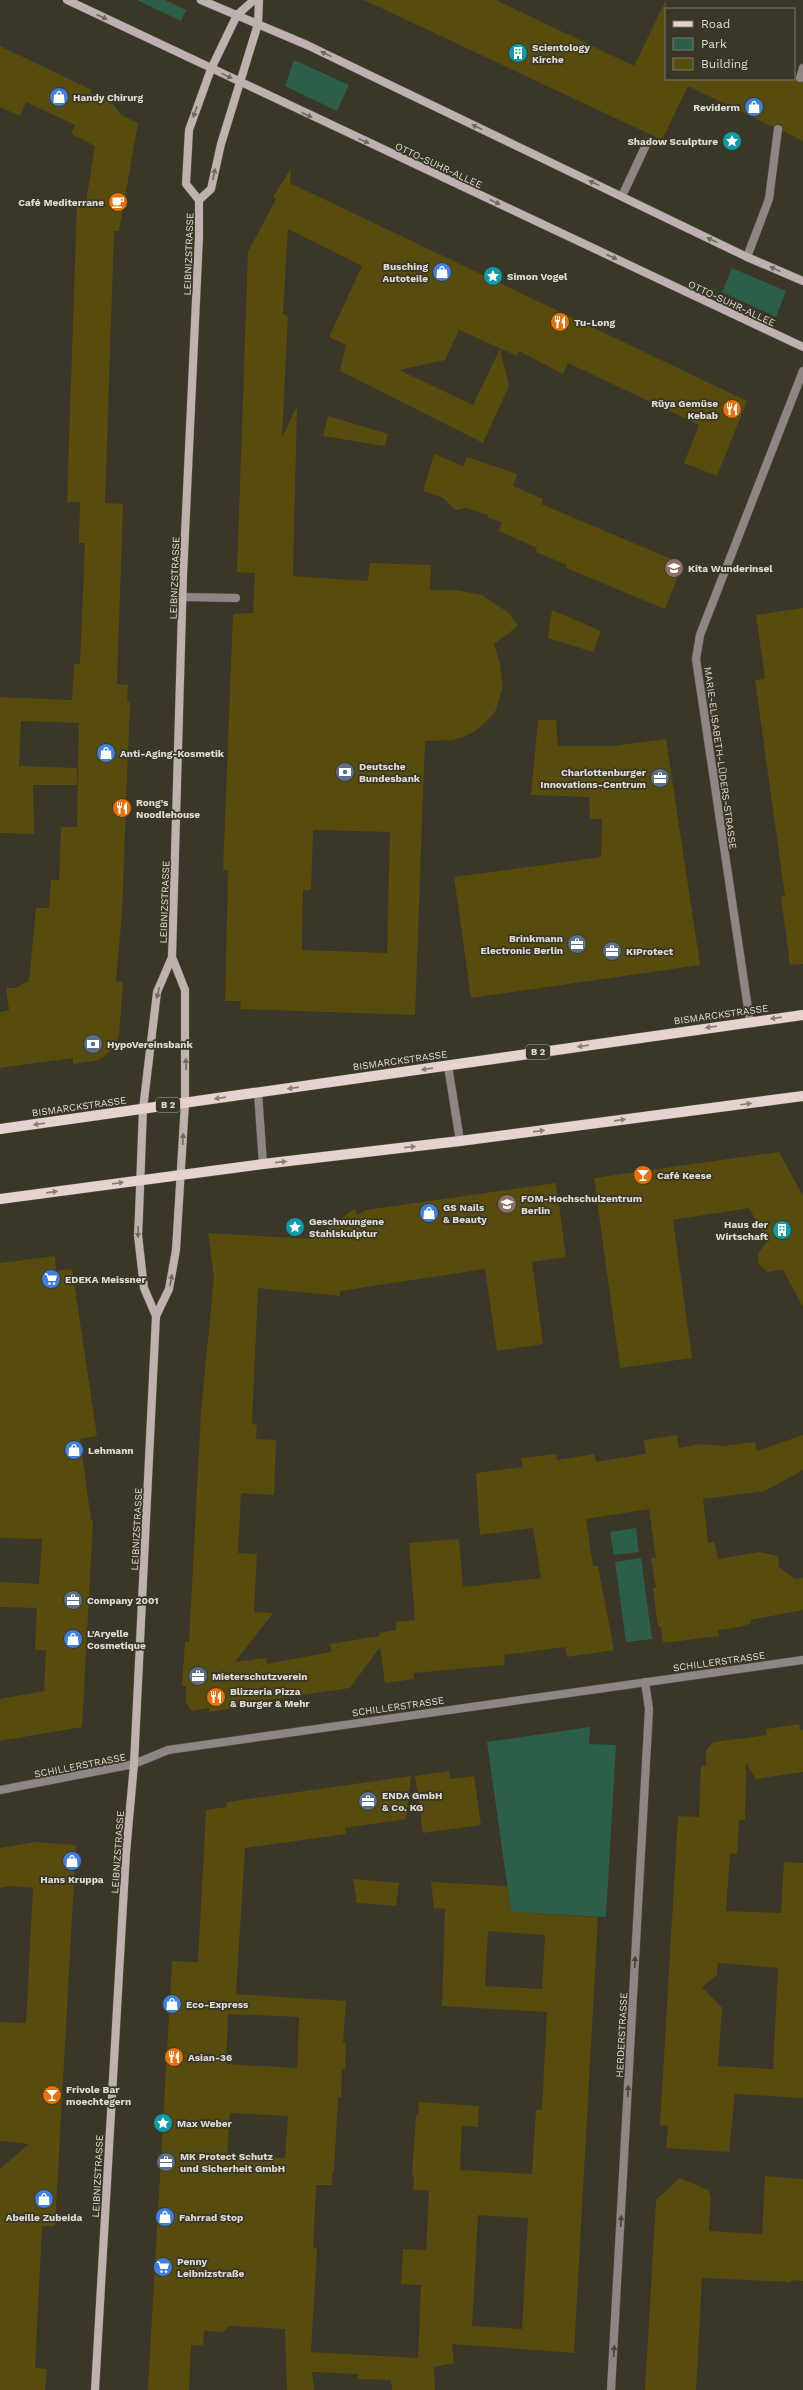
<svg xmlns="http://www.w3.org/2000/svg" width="803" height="2390" viewBox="0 0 803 2390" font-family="'Work Sans',sans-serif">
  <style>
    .green { fill: #2b5f49 }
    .building { fill: #574b0e; fill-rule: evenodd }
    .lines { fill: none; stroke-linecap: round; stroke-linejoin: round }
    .lane-casing { stroke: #585547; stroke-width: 9 }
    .street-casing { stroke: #585547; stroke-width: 9 }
    .secondary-casing { stroke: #585547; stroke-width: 9 }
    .primary-casing { stroke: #585547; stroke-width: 11 }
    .lane { stroke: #8e8584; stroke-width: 8 }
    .street { stroke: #8e8584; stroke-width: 8 }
    .secondary { stroke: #bfb1af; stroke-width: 8 }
    .primary { stroke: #e6d3d0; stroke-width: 10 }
    .oneway { fill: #6f685e }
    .oneway2 { fill: #877d74 }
    .oneway3 { fill: #474336 }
    .labels { text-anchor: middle; stroke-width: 3.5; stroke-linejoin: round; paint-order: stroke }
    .shield { fill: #3a3728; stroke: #adaaa0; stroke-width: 1 }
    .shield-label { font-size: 9px; font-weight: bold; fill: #dedcd3 }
    .poi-label { font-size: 10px; font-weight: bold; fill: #dedcd3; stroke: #3a3728; text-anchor: start }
    .street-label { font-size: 10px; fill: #dedcd3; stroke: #3a3728 }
  </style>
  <rect width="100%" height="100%" fill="#3a3728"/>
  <g class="green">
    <path d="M137,0h28l21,10 -5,11z"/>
    <path d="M294,60l55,25 -12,26 -52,-25z"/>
    <path d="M732,268l54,23 -10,26 -54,-25z"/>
    <path d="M636,1528l3,24 -25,3 -4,-23z"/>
    <path d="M641,1558l11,81 -26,3 -11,-80z"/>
    <path d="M590,1727l-1,17 27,1 -10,172 -95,-5 -24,-170z"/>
  </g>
  <g class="building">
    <path d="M364,0h132l138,66 32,-66v79h129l3,4 5,-1v59l-20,-10 -2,-7h-5l-3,3 -85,-41 -26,54z"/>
    <path d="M0,46l92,44 -2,3 24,12 7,10 17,8 -19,108h-5l-9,272 18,1 -6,180 11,1 -1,17 3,-1 -8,211 -6,69 7,1 -4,54 -8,14 -9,8 -8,3 -21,3v-6l-73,10v-56l9,-2 -3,-22h9l14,-7 7,-73h13l2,-28h8l2,-53h16l2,-104 -58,-2 -2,45 58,2v17h-44l1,49 -34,-1v-136l72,3 2,-36h6l5,-121h-6l1,-41h-13l10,-301 9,1 9,-56 -24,-12 4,-9 -49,-23 -6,14 -20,-9z"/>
    <path d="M291,168l-1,15 457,218 -30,75 -33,-13 15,-38 -131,-62 -5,11 -44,-23 -2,5 -58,-26 -14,30 -46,10 74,35 27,-56 9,37 -26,57 -143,-72 6,-26 -17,-8 33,-71 -74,-37 -5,85 5,2 -6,121 15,-31 -4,170 75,5 2,-18 61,2 -1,25h26l26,5 27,18 9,13 -24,18 6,19 3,23 -7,24 -6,8 -16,14 -11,5 -10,3 -28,1 -10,274 -175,-6 1,-8h-16l3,-131h-5l10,-256 20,-1 2,-40 -18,-1 11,-320 28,-53 -3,-2zM313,830l77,2 -3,121 -85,-3 1,-60h8z"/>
    <path d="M328,416l60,18 -3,12 -62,-10z"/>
    <path d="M434,454l29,12 4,-9 50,17 -4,12 30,13 -2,5 142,60 -18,45 -99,-41 1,-3 -31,-13 1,-4 -38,-17 3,-9 -14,-4v-3l-23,-7 -9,2 -13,-12 -20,-7z"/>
    <path d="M803,608v356l-13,1 -9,-68 4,-1 -30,-216 10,-1 -9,-64z"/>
    <path d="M552,610l49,21 -8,21 -45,-14z"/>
    <path d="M538,720h18l2,26h55l53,-7 34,226 -229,33 -17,-121 147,-20 1,-38h-12l-1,-22 -58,-2z"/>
    <path d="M779,1152l24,44v111l-20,-37 -15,2 -9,-7 -1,-11 9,-13 -18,-33 -76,12 19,138 -72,10 -26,-190z"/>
    <path d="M556,1183l10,74 -34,5 11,82 -46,7 -12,-82 -145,22v5l-82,-8 -6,136 5,1 -1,14 20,1 -2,55 -33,-2 -3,60 19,1 -3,58 19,1 -38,49 31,-4 1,6 64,-12 -1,-8 49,-8v-3l17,-3v-8l19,-2 -6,-77 50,-4 4,48 78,-9 -8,-50 -53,7 -4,-62 46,-6 -1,-9 35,-4 1,6 37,-6 2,8 50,-8 -2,-14 33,-5 2,13 22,-4 22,2 32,-4 2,9 46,-16v35l-38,21 -62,8 5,44 6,-1 4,17 41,-7 19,4 1,11 16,12 8,-1v32l-53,10 1,3 -11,4 -22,3 1,6 -56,7 -2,-16h-3l-5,-39h3l-5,-30h5l-7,-49 -63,10 7,47h5l16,84 -47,7 -2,-10 -61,8 1,10 -91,8v6l-29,4 -5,-36 -30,41 -98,14 1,3 -44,7v-4l-17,3 -6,-8v-17h-4l3,-44h4l12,-230 13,-135 -6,-44 104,6 42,-30 4,6 8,-5z"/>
    <path d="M55,1256l1,15 16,-2 25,167 -17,3 11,81h2l-11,207 -82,14v-42l44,-8 2,-41h-11l2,-42 -37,-1v-25l39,2 3,-45 -42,-1v-275z"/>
    <path d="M799,1724l1,6h3v42l-47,7 -10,-16 -1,57h-6l-2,34 -7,-1 -4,58 55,2 3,-51 19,1v235l-68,-4 -6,58 -63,-4 2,-22 -8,-1 18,-309 21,1 2,-51h5v-15l7,-9 54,-7 -1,-6zM718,1963l60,5 -5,101 -55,-3 4,-58 -20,-21 15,-12z"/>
    <path d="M449,1771l1,8 24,-3 7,49 -58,8 -8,-57z"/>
    <path d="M411,1776l-5,43 -61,9 1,6 -101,14 -9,146 110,7 -3,42h3l-1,26h-3l-1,28h-3l-4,75h-2v13h-16l-3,63h4l-6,104 107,6 3,-73 -20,-1 2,-35 23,1 3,-59 -16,-1 1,-14 -2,-1 4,-60h2l1,-13 60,4 -1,21 -16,-1 -2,44 72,4 4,-64h6l5,-98 -105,-6 3,-97 -11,-1 -3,-26 76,4 4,26 87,5 -24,436 -122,-9 2,19 -20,4 1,23h-43l-1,-10 -33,-1v-5l-46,-2 2,18h-27l-2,-61 -56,-3 -6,6 -19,-1 -1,15 -12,-1 -2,45h-41l24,-429 26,1 8,-152 21,-3v-5zM488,1931l57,4 -3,54 -57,-3zM228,2014l71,3 -2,51 -71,-4zM230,2113l58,3 -3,42 -58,-2zM478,2215l50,3 -6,111 -50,-3z"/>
    <path d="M36,1842l40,3 -21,381h-13l-7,142 12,1 -2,21h-45v-221l29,-25 -29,-3v-119l26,1 7,-135 -22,-2 -11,2v-40z"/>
    <path d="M353,1879l46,4 -3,23 -39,-3z"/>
    <path d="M765,2176l38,3v102l-12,-1v2l-89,-4 -6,112h-51l11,-190 24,-22 28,12 3,7 -2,34 53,3z"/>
  </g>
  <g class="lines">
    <defs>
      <g id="lane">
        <path d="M800,78l3,-10"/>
        <path d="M622,196l24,-51"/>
        <path d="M747,257l22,-58 9,-70"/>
        <path d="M183,597l53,1"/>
        <path d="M448,1066l12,75"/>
        <path d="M258,1093l5,71"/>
      </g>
      <g id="street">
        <path d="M750,1022l-54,-363 4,-24 103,-264"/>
        <path d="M0,1790l134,-26 34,-14 635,-90"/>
        <path d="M611,2390l38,-681 -4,-27"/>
      </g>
      <g id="secondary">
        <path d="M67,0l736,347"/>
        <path d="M201,0l106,45 440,212 56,24"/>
        <path d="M199,200l12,-11 10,-45 37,-120 1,-24"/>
        <path d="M156,1316l-12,-28 -6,-53 1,-21 4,-105 14,-117 15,-35 11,-381 16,-339v-37l-13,-16 3,-54 22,-61 26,-54 17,-15"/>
        <path d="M95,2390l31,-537 8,-89 22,-448 13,-27 7,-39 9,-147v-113l-13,-33"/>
      </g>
      <g id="primary">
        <path d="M0,1129l803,-114"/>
        <path d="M0,1199l263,-35 197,-23 343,-45"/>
      </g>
    </defs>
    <use href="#lane" class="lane-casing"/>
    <use href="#street" class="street-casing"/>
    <use href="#secondary" class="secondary-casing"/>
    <use href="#primary" class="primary-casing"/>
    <use href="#lane" class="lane"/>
    <use href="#street" class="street"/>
    <use href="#secondary" class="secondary"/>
    <use href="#primary" class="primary"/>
  </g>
  <defs><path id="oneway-solid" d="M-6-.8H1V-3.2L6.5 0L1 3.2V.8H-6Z"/></defs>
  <g class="oneway">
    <use href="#oneway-solid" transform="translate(102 17) rotate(25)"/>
    <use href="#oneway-solid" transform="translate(326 54) rotate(-154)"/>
    <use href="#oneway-solid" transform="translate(227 76) rotate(26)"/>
    <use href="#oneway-solid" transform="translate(195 112) rotate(109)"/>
    <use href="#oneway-solid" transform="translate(307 115) rotate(25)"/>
    <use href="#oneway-solid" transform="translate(477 127) rotate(-154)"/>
    <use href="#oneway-solid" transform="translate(364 141) rotate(25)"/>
    <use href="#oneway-solid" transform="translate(214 174) rotate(-78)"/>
    <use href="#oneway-solid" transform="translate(594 183) rotate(-154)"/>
    <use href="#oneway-solid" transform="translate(495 202) rotate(25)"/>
    <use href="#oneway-solid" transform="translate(712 240) rotate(-154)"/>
    <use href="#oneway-solid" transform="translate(612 257) rotate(25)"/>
    <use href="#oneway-solid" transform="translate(775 269) rotate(-156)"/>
    <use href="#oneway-solid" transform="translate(158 993) rotate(103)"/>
    <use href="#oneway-solid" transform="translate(186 1064) rotate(-92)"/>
    <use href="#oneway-solid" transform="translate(183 1139) rotate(-87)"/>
    <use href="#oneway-solid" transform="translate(138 1232) rotate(90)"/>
    <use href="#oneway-solid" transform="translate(171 1280) rotate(-79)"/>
  </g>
  <g class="oneway2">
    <use href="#oneway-solid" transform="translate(776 1018) rotate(172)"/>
    <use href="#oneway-solid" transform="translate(711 1027) rotate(172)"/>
    <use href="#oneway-solid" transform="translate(583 1046) rotate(172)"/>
    <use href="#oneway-solid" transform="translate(427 1069) rotate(172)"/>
    <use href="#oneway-solid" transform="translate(293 1088) rotate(172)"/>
    <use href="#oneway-solid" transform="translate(220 1098) rotate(172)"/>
    <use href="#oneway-solid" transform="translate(746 1104) rotate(-7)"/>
    <use href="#oneway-solid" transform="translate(620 1120) rotate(-8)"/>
    <use href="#oneway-solid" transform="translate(39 1124) rotate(172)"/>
    <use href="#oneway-solid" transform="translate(539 1131) rotate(-8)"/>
    <use href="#oneway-solid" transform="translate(410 1147) rotate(-6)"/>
    <use href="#oneway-solid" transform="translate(281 1162) rotate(-6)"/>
    <use href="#oneway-solid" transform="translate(118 1183) rotate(-8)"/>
    <use href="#oneway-solid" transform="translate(52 1192) rotate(-8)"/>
  </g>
  <g class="oneway3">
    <use href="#oneway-solid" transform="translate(635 1962) rotate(-87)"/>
    <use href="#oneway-solid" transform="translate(628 2091) rotate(-87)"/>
    <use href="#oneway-solid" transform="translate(621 2221) rotate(-87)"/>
    <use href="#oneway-solid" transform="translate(614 2351) rotate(-87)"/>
  </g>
  <defs>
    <symbol id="building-disc" viewBox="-11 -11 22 22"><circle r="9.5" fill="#0f9aa8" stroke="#3a3728"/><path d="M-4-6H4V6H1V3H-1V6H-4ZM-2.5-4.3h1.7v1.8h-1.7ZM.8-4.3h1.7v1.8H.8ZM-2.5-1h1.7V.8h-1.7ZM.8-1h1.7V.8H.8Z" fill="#fff"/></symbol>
    <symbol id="shop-disc" viewBox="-11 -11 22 22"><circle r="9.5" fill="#3f7fe0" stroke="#3a3728"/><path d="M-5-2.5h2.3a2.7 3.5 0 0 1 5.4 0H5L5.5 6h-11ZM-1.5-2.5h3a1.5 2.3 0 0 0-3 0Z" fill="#fff"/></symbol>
    <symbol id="sight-disc" viewBox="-11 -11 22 22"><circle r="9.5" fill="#0f9aa8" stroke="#3a3728"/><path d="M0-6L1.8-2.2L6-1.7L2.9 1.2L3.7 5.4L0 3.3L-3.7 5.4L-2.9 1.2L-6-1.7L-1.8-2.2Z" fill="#fff"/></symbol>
    <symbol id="cafe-disc" viewBox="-11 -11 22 22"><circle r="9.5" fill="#e8710a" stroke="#3a3728"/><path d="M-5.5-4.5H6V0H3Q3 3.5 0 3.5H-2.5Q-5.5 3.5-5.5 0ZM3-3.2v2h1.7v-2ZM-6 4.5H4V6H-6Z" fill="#fff"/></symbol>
    <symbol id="restaurant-disc" viewBox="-11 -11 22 22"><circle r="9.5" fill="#e8710a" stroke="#3a3728"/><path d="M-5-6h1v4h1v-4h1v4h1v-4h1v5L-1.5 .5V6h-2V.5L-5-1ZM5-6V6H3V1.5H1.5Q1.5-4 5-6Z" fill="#fff"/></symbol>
    <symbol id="school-disc" viewBox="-11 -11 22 22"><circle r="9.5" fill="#8d6e63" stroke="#3a3728"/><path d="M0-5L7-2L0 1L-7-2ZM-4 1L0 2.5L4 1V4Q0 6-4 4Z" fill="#fff"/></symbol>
    <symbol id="bank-disc" viewBox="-11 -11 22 22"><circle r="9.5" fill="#5c6f8a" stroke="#3a3728"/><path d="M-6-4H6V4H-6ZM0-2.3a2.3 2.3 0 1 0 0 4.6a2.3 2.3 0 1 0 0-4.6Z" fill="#fff"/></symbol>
    <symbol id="office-disc" viewBox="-11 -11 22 22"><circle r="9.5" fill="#5c6f8a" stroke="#3a3728"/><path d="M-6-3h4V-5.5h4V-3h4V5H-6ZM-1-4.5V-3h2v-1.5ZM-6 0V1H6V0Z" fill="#fff"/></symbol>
    <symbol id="bar-disc" viewBox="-11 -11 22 22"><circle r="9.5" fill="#e8710a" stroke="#3a3728"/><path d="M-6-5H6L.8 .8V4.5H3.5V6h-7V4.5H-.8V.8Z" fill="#fff"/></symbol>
    <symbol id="university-disc" viewBox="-11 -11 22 22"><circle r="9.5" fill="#8d6e63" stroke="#3a3728"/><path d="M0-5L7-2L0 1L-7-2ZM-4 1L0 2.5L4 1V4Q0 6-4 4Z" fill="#fff"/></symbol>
    <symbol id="supermarket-disc" viewBox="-11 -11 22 22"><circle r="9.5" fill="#3f7fe0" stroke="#3a3728"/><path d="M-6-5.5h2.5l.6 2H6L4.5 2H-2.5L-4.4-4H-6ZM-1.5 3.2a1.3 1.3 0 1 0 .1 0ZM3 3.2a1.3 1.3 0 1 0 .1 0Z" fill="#fff"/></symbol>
  </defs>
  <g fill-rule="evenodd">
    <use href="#building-disc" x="507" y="42" width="22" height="22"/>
    <use href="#shop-disc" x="48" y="86" width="22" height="22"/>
    <use href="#shop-disc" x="743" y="96" width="22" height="22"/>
    <use href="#sight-disc" x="721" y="130" width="22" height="22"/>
    <use href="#cafe-disc" x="107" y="191" width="22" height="22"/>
    <use href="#shop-disc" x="431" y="261" width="22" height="22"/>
    <use href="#sight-disc" x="482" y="265" width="22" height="22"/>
    <use href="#restaurant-disc" x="549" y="311" width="22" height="22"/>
    <use href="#restaurant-disc" x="721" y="398" width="22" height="22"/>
    <use href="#school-disc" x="663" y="557" width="22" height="22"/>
    <use href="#shop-disc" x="95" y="742" width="22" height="22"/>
    <use href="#bank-disc" x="334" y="761" width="22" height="22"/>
    <use href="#office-disc" x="649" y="767" width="22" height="22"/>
    <use href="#restaurant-disc" x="111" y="797" width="22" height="22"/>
    <use href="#office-disc" x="566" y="933" width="22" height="22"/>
    <use href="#office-disc" x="601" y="940" width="22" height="22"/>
    <use href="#bank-disc" x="82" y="1033" width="22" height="22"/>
    <use href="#bar-disc" x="632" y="1164" width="22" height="22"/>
    <use href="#university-disc" x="496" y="1193" width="22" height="22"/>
    <use href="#shop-disc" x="418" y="1202" width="22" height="22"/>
    <use href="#sight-disc" x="284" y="1216" width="22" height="22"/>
    <use href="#building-disc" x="771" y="1219" width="22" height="22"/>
    <use href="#supermarket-disc" x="40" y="1268" width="22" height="22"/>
    <use href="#shop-disc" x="63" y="1439" width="22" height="22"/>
    <use href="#office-disc" x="62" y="1589" width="22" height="22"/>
    <use href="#shop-disc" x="62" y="1628" width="22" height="22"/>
    <use href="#office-disc" x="187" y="1665" width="22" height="22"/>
    <use href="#restaurant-disc" x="205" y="1686" width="22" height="22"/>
    <use href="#office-disc" x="357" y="1790" width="22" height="22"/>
    <use href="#shop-disc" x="61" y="1850" width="22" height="22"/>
    <use href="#shop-disc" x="161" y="1993" width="22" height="22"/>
    <use href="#restaurant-disc" x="163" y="2046" width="22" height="22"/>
    <use href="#bar-disc" x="41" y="2084" width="22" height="22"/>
    <use href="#sight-disc" x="152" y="2112" width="22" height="22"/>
    <use href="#office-disc" x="155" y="2151" width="22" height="22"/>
    <use href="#shop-disc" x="33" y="2188" width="22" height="22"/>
    <use href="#shop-disc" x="154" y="2206" width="22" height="22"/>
    <use href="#supermarket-disc" x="152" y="2256" width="22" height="22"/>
  </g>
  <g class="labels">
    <g class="shield">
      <rect x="526" y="1045" width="24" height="14" rx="3"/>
      <rect x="156" y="1098" width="24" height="14" rx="3"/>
    </g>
    <g class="shield-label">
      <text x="538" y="1055">B 2</text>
      <text x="168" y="1108">B 2</text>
    </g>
    <g class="poi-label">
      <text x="532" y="51">Scientology<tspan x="532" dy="12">Kirche</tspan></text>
      <text x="73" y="101">Handy Chirurg</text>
      <text x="740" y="111" text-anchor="end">Reviderm</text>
      <text x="718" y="145" text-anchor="end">Shadow Sculpture</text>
      <text x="104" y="206" text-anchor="end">Café Mediterrane</text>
      <text x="428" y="270" text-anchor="end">Busching<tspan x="428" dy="12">Autoteile</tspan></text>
      <text x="507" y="280">Simon Vogel</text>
      <text x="574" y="326">Tu-Long</text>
      <text x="718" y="407" text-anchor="end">Rüya Gemüse<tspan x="718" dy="12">Kebab</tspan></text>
      <text x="688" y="572">Kita Wunderinsel</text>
      <text x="120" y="757">Anti-Aging-Kosmetik</text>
      <text x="359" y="770">Deutsche<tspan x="359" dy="12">Bundesbank</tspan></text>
      <text x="646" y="776" text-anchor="end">Charlottenburger<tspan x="646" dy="12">Innovations-Centrum</tspan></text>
      <text x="136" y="806">Rong's<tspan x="136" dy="12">Noodlehouse</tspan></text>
      <text x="563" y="942" text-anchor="end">Brinkmann<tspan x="563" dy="12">Electronic Berlin</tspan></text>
      <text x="626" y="955">KIProtect</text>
      <text x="107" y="1048">HypoVereinsbank</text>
      <text x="657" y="1179">Café Keese</text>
      <text x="521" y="1202">FOM-Hochschulzentrum<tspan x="521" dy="12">Berlin</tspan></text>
      <text x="443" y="1211">GS Nails<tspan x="443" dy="12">&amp; Beauty</tspan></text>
      <text x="309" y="1225">Geschwungene<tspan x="309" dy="12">Stahlskulptur</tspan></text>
      <text x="768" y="1228" text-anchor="end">Haus der<tspan x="768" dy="12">Wirtschaft</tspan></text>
      <text x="65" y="1283">EDEKA Meissner</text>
      <text x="88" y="1454">Lehmann</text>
      <text x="87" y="1604">Company 2001</text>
      <text x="87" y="1637">L'Aryelle<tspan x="87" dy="12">Cosmetique</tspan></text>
      <text x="212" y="1680">Mieterschutzverein</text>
      <text x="230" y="1695">Blizzeria Pizza<tspan x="230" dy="12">&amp; Burger &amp; Mehr</tspan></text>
      <text x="382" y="1799">ENDA GmbH<tspan x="382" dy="12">&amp; Co. KG</tspan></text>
      <text x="72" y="1883" text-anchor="middle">Hans Kruppa</text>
      <text x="186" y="2008">Eco-Express</text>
      <text x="188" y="2061">Asian-36</text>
      <text x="66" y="2093">Frivole Bar<tspan x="66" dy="12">moechtegern</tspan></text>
      <text x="177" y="2127">Max Weber</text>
      <text x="180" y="2160">MK Protect Schutz<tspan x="180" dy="12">und Sicherheit GmbH</tspan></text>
      <text x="44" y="2221" text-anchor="middle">Abeille Zubeida</text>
      <text x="179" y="2221">Fahrrad Stop</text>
      <text x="177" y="2265">Penny<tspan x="177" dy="12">Leibnizstraße</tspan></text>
    </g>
    <g class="street-label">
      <text transform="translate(439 165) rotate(25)" y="4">OTTO-SUHR-ALLEE</text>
      <text transform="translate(188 254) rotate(-88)" y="4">LEIBNIZSTRASSE</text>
      <text transform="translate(732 303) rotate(25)" y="4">OTTO-SUHR-ALLEE</text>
      <text transform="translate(174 578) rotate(-88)" y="4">LEIBNIZSTRASSE</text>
      <text transform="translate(721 758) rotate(82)" y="4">MARIE-ELISABETH-LÜDERS-STRASSE</text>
      <text transform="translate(164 902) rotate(-88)" y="4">LEIBNIZSTRASSE</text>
      <text transform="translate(721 1014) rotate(-8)" y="4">BISMARCKSTRASSE</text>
      <text transform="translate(400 1060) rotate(-8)" y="4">BISMARCKSTRASSE</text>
      <text transform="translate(79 1106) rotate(-8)" y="4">BISMARCKSTRASSE</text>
      <text transform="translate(136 1529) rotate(-87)" y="4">LEIBNIZSTRASSE</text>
      <text transform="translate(719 1661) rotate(-8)" y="4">SCHILLERSTRASSE</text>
      <text transform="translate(398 1706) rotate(-8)" y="4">SCHILLERSTRASSE</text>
      <text transform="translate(80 1765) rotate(-11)" y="4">SCHILLERSTRASSE</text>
      <text transform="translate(117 1852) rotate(-86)" y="4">LEIBNIZSTRASSE</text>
      <text transform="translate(621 2035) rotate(-87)" y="4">HERDERSTRASSE</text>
      <text transform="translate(97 2176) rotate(-87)" y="4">LEIBNIZSTRASSE</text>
    </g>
  </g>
  <rect x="665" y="8" width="130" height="72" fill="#3a3728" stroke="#7c796c"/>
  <rect x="673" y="21" width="20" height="6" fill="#e6d3d0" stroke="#7c796c"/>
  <text x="701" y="28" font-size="12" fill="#dedcd3">Road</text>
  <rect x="673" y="38" width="20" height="12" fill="#2b5f49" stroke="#7c796c"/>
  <text x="701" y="48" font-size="12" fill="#dedcd3">Park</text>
  <rect x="673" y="58" width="20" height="12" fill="#574b0e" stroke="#7c796c"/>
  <text x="701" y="68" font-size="12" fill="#dedcd3">Building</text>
</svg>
